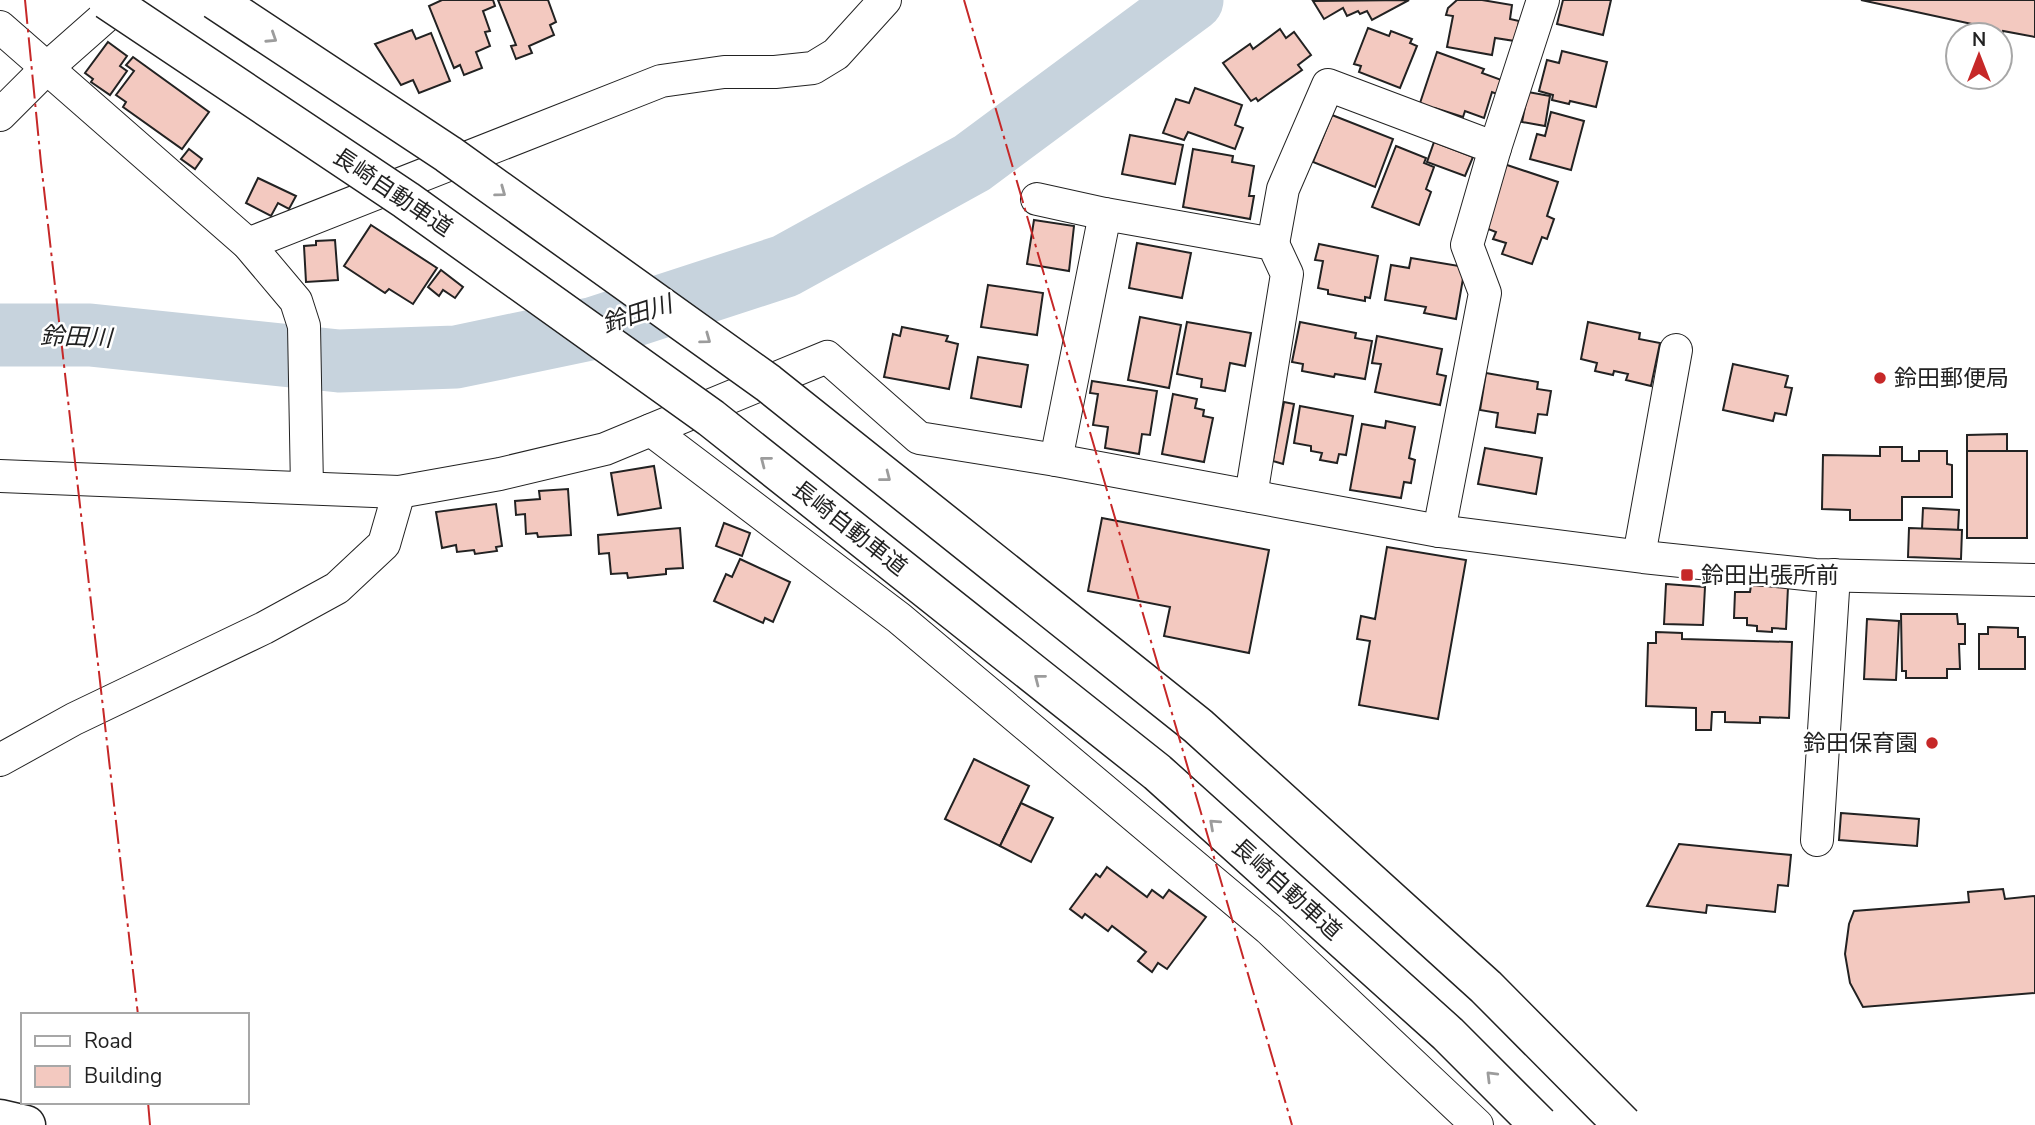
<svg xmlns="http://www.w3.org/2000/svg" width="2035" height="1125" viewBox="0 0 2035 1125" font-family="'Nunito Sans','Noto Sans JP',sans-serif">
  <style>
    .lines { fill: none; stroke-linecap: round; stroke-linejoin: round }
    .river { stroke: #c7d3dd; stroke-width: 63 }
    .building { fill: #f3c9c0; stroke: #222; stroke-width: 2 }
    .street-casing { stroke: #222; stroke-width: 34 }
    .highway-casing { stroke: #222; stroke-width: 41 }
    .street { stroke: #fff; stroke-width: 32 }
    .highway { stroke: #fff; stroke-width: 38 }
    .highway-bridge-casing { stroke: #222; stroke-width: 41; stroke-linecap: butt }
    .highway-bridge { stroke: #fff; stroke-width: 38 }
    .power { stroke: #c62828; stroke-width: 2; stroke-dasharray: 24 5 3.5 5; stroke-linecap: butt }
    .oneway { stroke: #9c9c9c }
    .poi-dot { fill: #c62828; stroke: #fff; stroke-width: 2.5 }
    .labels { text-anchor: middle; stroke-width: 5; stroke-linejoin: round; paint-order: stroke }
    .street-label { font-size: 23px; fill: #222; stroke: #fff }
    .poi-label { font-size: 23px; fill: #222; stroke: #fff; text-anchor: start }
    .water-label { font-size: 24px; font-style: italic; fill: #222; stroke: #fff }
  </style>
  <rect width="100%" height="100%" fill="#fff"/>
  <g class="lines">
    <path class="river" d="M0,335h90l249,26 117,-4 139,-29 190,-62 187,-103 220,-163"/>
  </g>
  <g class="building">
    <path d="M493,0l2,6 -12,5 7,20 -5,1 5,14 -14,6 6,16 -18,7 -4,-10 -6,3 -25,-62 13,-6z"/>
    <path d="M498,0h50l8,22 -6,3 4,10 -25,11 3,7 -16,6 -5,-13 5,-1z"/>
    <path d="M1409,0l-37,20 -5,-9 -7,3 -2,-3 -11,5 -4,-8 -19,11 -11,-18z"/>
    <path d="M1457,0h25l30,5 -2,14 9,2 -4,20 -20,-3 -3,17 -45,-8 6,-31 -7,-1 2,-7z"/>
    <path d="M1563,0h48l-8,35 -46,-11z"/>
    <path d="M1861,0h174v37l-32,-6 -3,11v-7h-31l3,-11z"/>
    <path d="M1368,28l21,8 2,-5 21,8 -2,4 7,3 -17,42 -41,-16 2,-6 -7,-2z"/>
    <path d="M1280,29l6,9 8,-6 17,23 -13,10 4,5 -44,31 -2,-3 -5,3 -28,-38 27,-19 3,5z"/>
    <path d="M412,30l4,9 15,-6 19,48 -31,12 -6,-13 -12,5 -26,-41z"/>
    <path d="M108,42l19,14 -7,10 7,5 -17,24 -19,-13 2,-3 -8,-6z"/>
    <path d="M1562,51l45,11 -11,45 -26,-6 -1,3 -17,-4 1,-5 -14,-4 8,-31 12,3z"/>
    <path d="M1437,52l47,17 -2,4 25,9 -5,14 -10,-4 -8,26 -19,-7 -2,6 -28,-9 -1,3 -15,-5z"/>
    <path d="M133,57l76,55 -27,37 -59,-42 3,-5 -10,-7 18,-24 -8,-6z"/>
    <path d="M1195,88l47,17 -7,20 8,3 -8,21 -47,-17 -4,8 -21,-7 13,-34 13,4z"/>
    <path d="M1528,92l22,4 -5,30 -23,-4z"/>
    <path d="M1551,112l33,9 -13,49 -41,-11 7,-25 8,2z"/>
    <path d="M1332,115l61,24 -18,48 -62,-25z"/>
    <path d="M1130,135l53,10 -8,39 -53,-10z"/>
    <path d="M1434,142l39,15 -8,19 -38,-14z"/>
    <path d="M1396,146l30,12 -2,5 10,4 -8,22 5,3 -12,33 -47,-18z"/>
    <path d="M189,149l13,10 -7,10 -14,-10z"/>
    <path d="M1193,149l40,7 -1,6 22,4 -5,30h5l-4,23 -67,-12z"/>
    <path d="M1504,164l54,18 -11,34 7,3 -7,20 -5,-2 -10,27 -30,-10 4,-11 -13,-4 3,-7 -13,-5z"/>
    <path d="M258,178l38,18 -7,13 -11,-6 -7,13 -25,-13z"/>
    <path d="M1034,220l40,6 -5,45 -42,-7z"/>
    <path d="M371,225l66,43 -24,36 -24,-15 -4,4 -41,-27z"/>
    <path d="M335,240l3,40 -32,2 -2,-36 12,-1v-4z"/>
    <path d="M1137,243l54,10 -9,45 -53,-10z"/>
    <path d="M1319,244l59,12 -8,42 -5,-1v4l-37,-7v-4l-10,-2 5,-27 -8,-1z"/>
    <path d="M1411,258l54,9 -9,52 -32,-6 2,-6 -41,-7 6,-35 18,3z"/>
    <path d="M441,270l22,17 -8,11 -12,-8 -4,6 -11,-9z"/>
    <path d="M988,285l55,8 -6,42 -56,-8z"/>
    <path d="M1140,317l41,8 -12,63 -41,-8z"/>
    <path d="M1187,322l64,11 -6,33 -15,-3 -5,28 -24,-4 1,-8 -25,-5z"/>
    <path d="M1300,322l56,11 -1,5 17,3 -7,38 -30,-5 -1,3 -32,-6 1,-7 -11,-2z"/>
    <path d="M1588,322l52,11 -1,6 21,4 -9,43 -25,-6 2,-6 -14,-3 -1,4 -18,-4 2,-8 -16,-4z"/>
    <path d="M902,327l46,9 -2,5 12,3 -9,45 -65,-12 9,-43 7,2z"/>
    <path d="M1377,336l65,13 -5,25 9,2 -6,29 -65,-13 6,-28 -9,-1z"/>
    <path d="M978,357l50,8 -7,42 -50,-9z"/>
    <path d="M1733,364l55,12 -3,11 7,1 -6,27 -11,-2 -2,8 -50,-11z"/>
    <path d="M1486,373l52,9 -1,7 14,2 -4,24 -9,-1 -3,19 -39,-6 2,-14 -18,-3z"/>
    <path d="M1092,381l65,10 -7,44 -8,-1 -3,20 -34,-6 3,-21 -15,-2 5,-31 -8,-1z"/>
    <path d="M1173,394l24,5 -2,9 9,2 -1,6 10,2 -9,44 -42,-8z"/>
    <path d="M1284,402l10,2 -11,60 -10,-3z"/>
    <path d="M1300,406l53,10 -7,39 -7,-1 -2,9 -17,-3 2,-7 -11,-2v-5l-17,-3z"/>
    <path d="M1386,421l29,6 -6,31 6,2 -4,23 -7,-1 -3,16 -51,-8 12,-66 23,4z"/>
    <path d="M2007,434v17h-40v-16z"/>
    <path d="M1880,447h22v14h17v-10h28v13l5,1v32h-50v23h-52v-10l-28,-1 1,-54 57,1z"/>
    <path d="M1485,448l57,10 -6,36 -58,-10z"/>
    <rect x="1967" y="451" width="60" height="87"/>
    <path d="M654,466l7,42 -43,7 -7,-42z"/>
    <path d="M568,489l3,46 -33,2 -1,-4 -11,1 -1,-20 -9,1 -1,-14 25,-2 -1,-8z"/>
    <path d="M496,504l6,42 -6,1 1,4 -22,3 -1,-4 -17,2 -1,-7 -14,3 -6,-36z"/>
    <path d="M1923,508l36,2 -1,20 -36,-1z"/>
    <path d="M1102,518l167,32 -20,103 -85,-17 6,-29 -82,-16z"/>
    <path d="M724,523l26,10 -8,23 -26,-10z"/>
    <path d="M680,528l3,40 -17,1v5l-38,4 -1,-5 -16,1 -2,-21 -10,1 -1,-19z"/>
    <path d="M1909,528l53,2 -1,29 -53,-2z"/>
    <path d="M1387,547l79,13 -28,159 -79,-14 11,-64 -13,-2 4,-23 14,3z"/>
    <path d="M740,559l50,23 -17,40 -8,-4 -2,5 -49,-22 12,-27 6,3z"/>
    <path d="M1666,584l39,3 -2,38 -39,-1z"/>
    <path d="M1751,585l37,2 -2,42 -14,-1v4l-15,-1v-5l-10,-1v-7h-13l1,-26h15z"/>
    <path d="M1901,614h56l1,10h7v20h-6l1,25h-13v9h-41v-7h-4z"/>
    <path d="M1867,619l32,2 -3,59 -32,-1z"/>
    <path d="M1988,627l30,1v9h7v32h-46v-35h9z"/>
    <path d="M1656,632l26,1v6l110,3 -3,76 -29,-1v6l-35,-1v-10h-13l-1,18h-15v-22l-50,-2 2,-63h8z"/>
    <path d="M974,759l55,27 -29,60 -55,-27z"/>
    <path d="M1021,803l32,15 -22,44 -31,-16z"/>
    <path d="M1841,813l78,6 -2,27 -78,-6z"/>
    <path d="M1679,844l112,11 -3,31 -10,-1 -3,27 -68,-7 -1,8 -59,-7z"/>
    <path d="M1107,867l40,30 5,-7 11,8 6,-8 37,27 -39,52 -9,-6 -6,9 -14,-11 8,-9 -34,-26 -4,5 -23,-17 -3,4 -12,-9 26,-35 4,3z"/>
    <path d="M2003,889l2,10 30,-3v97l-172,14 -13,-24 -5,-29 4,-30 5,-13 115,-9 -1,-10z"/>
  </g>
  <g class="lines">
    <defs>
      <g id="street">
        <path d="M0,27l248,217 48,57 8,25 3,162"/>
        <path d="M0,115l47,-47 77,-68"/>
        <path d="M1495,148l48,-148"/>
        <path d="M1037,199l68,15"/>
        <path d="M248,244l413,-163 63,-9h51l38,-4 23,-14 49,-54"/>
        <path d="M1273,244l10,-55 45,-104 167,63 -28,97 18,48 -46,238"/>
        <path d="M651,430l248,188 370,311 208,196"/>
        <path d="M1056,460l49,-246 168,30 14,30 -36,222"/>
        <path d="M0,476l399,16 101,-18 105,-25 222,-92 92,81 137,22 383,71 204,26 172,18 220,5"/>
        <path d="M1639,556l37,-206"/>
        <path d="M0,760l74,-41 190,-91 73,-40 47,-44 15,-52"/>
        <path d="M1817,840l17,-265"/>
      </g>
      <path id="highway" d="M0,1119l26,6"/>
    </defs>
    <use href="#street" class="street-casing"/>
    <use href="#highway" class="highway-casing"/>
    <use href="#street" class="street"/>
    <use href="#highway" class="highway"/>
    <defs>
      <g id="highway-bridge">
        <path d="M107,0l299,200 305,218 446,354 291,262 91,91"/>
        <path d="M215,0l233,154 320,229 430,343 288,261 137,138"/>
      </g>
    </defs>
    <use href="#highway-bridge" class="highway-bridge-casing"/>
    <use href="#highway-bridge" class="highway-bridge"/>
    <g class="power">
      <path d="M25,0l16,163 97,852"/>
      <path d="M964,0l328,1125"/>
      <path d="M148,1102l2,23"/>
    </g>
  </g>
  <defs><path id="oneway-chevron" d="M-2-3.5L2.5 0L-2 3.5" fill="none" stroke-width="1.6" stroke-linecap="round" stroke-linejoin="round" transform="scale(1.75)"/></defs>
  <g class="oneway">
    <use href="#oneway-chevron" transform="translate(272 38) rotate(33)"/>
    <use href="#oneway-chevron" transform="translate(501 192) rotate(36)"/>
    <use href="#oneway-chevron" transform="translate(706 339) rotate(36)"/>
    <use href="#oneway-chevron" transform="translate(765 461) rotate(-142)"/>
    <use href="#oneway-chevron" transform="translate(886 477) rotate(38)"/>
    <use href="#oneway-chevron" transform="translate(1039 679) rotate(-142)"/>
    <use href="#oneway-chevron" transform="translate(1214 824) rotate(-138)"/>
    <use href="#oneway-chevron" transform="translate(1491 1076) rotate(-135)"/>
  </g>
  <g class="poi-dot">
    <circle cx="1880" cy="378" r="7"/>
    <rect x="1680" y="568" width="14" height="14" rx="3.5"/>
    <circle cx="1932" cy="743" r="7"/>
  </g>
  <g class="labels">
    <g class="street-label">
      <text transform="translate(393 192) rotate(34)" y="8">長崎自動車道</text>
      <text transform="translate(850 528) rotate(38)" y="8">長崎自動車道</text>
      <text transform="translate(1287 889) rotate(42)" y="8">長崎自動車道</text>
    </g>
    <g class="poi-label">
      <text x="1894" y="386">鈴田郵便局</text>
      <text x="1701" y="583">鈴田出張所前</text>
      <text x="1918" y="751" text-anchor="end">鈴田保育園</text>
    </g>
    <g class="water-label">
      <text transform="translate(637 314) rotate(-18)" y="8">鈴田川</text>
      <text transform="translate(76 337) rotate(2)" y="8">鈴田川</text>
    </g>
  </g>
  <rect x="21" y="1013" width="228" height="91" fill="#ffffff" stroke="#a7a7a7" stroke-width="2"/>
  <rect x="35" y="1036" width="35" height="10" fill="#ffffff" stroke="#a7a7a7" stroke-width="2"/>
  <text x="84" y="1048" font-size="21" fill="#222222">Road</text>
  <rect x="35" y="1066" width="35" height="21" fill="#f3c9c0" stroke="#a7a7a7" stroke-width="2"/>
  <text x="84" y="1083" font-size="21" fill="#222222">Building</text>
  <g transform="translate(1979 56)"><circle r="33" fill="#ffffff" stroke="#a7a7a7" stroke-width="2"/>
  <path d="M0-5L12 26L0 18L-12 26Z" fill="#c62828"/>
  <text y="-10" font-size="19" font-weight="bold" text-anchor="middle" fill="#222222">N</text>
  </g>
</svg>
